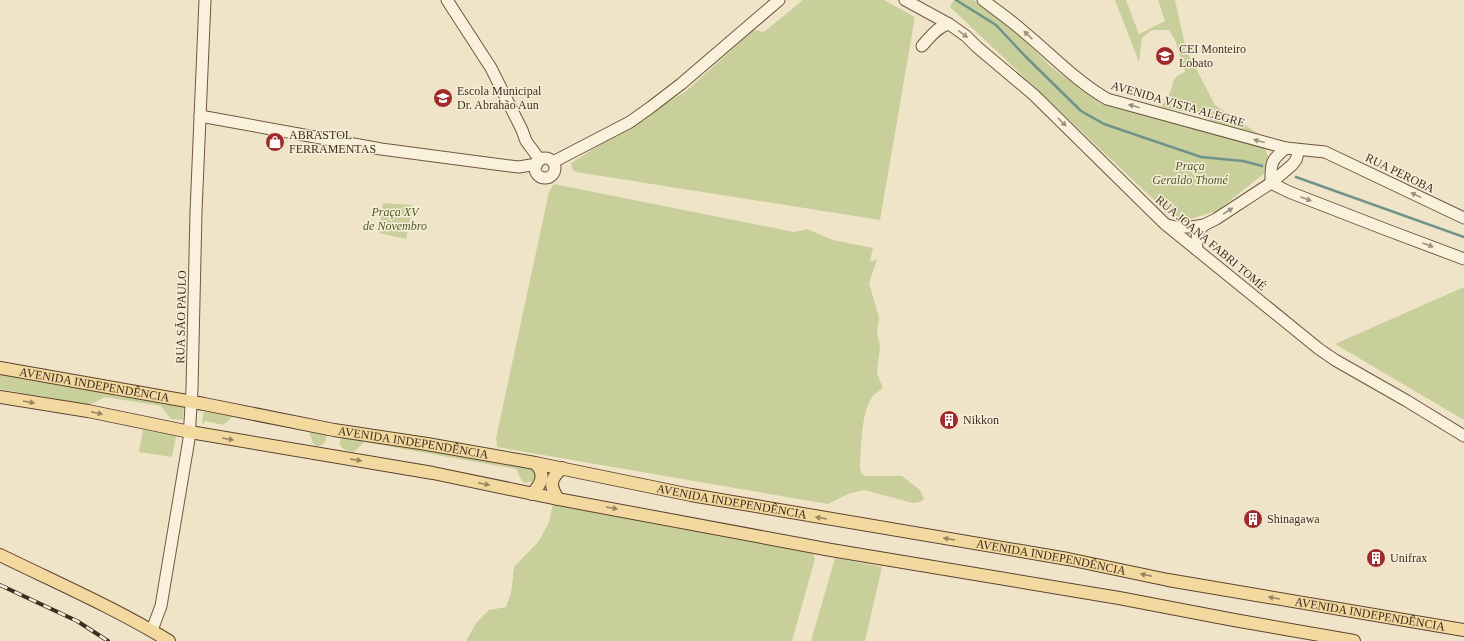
<svg xmlns="http://www.w3.org/2000/svg" width="1464" height="641" viewBox="0 0 1464 641" font-family="'Times New Roman',serif">
  <style>
    .green { fill: #c9cf9b }
    .lines { fill: none; stroke-linecap: round; stroke-linejoin: round }
    .stream { stroke: #6f938a; stroke-width: 2.5 }
    .secondary-casing { stroke: #6f573f; stroke-width: 13 }
    .primary-casing { stroke: #5b4430; stroke-width: 14 }
    .secondary { stroke: #faf1dc; stroke-width: 11 }
    .primary { stroke: #f3d9a0; stroke-width: 12 }
    .rail-casing { stroke: #3d2e20; stroke-width: 4 }
    .rail { stroke: #f7eed8; stroke-width: 2.5; stroke-dasharray: 8; stroke-linecap: butt }
    .oneway { fill: #9c907e }
    .oneway2 { fill: #988460 }
    .labels { text-anchor: middle; stroke-width: 3; stroke-linejoin: round; paint-order: stroke }
    .poi-label { font-size: 12px; fill: #3d2e20; stroke: #f7eed8; text-anchor: start }
    .street-label { font-size: 12px; fill: #3d2e20; stroke: #f7eed8 }
    .park-label { font-size: 12px; font-style: italic; fill: #4d5a26; stroke: #f7eed8 }
  </style>
  <rect width="100%" height="100%" fill="#f0e4c8"/>
  <g class="green">
    <path d="M803,0h81l31,17 -35,203 -304,-48 -4,-3 -1,-6 115,-72 68,-61 10,2z"/>
    <path d="M954,0h20l45,34 31,32 50,37 165,45 3,8 -2,16 -49,39 -30,9 -18,-6 -219,-207z"/>
    <path d="M1115,0h11l13,34 26,-13 -7,-21h17l11,49 29,56 47,31v4l-40,-13 -20,-12 -41,-8c2,-3 5,-7 7,-10 8,-14 0,-18 17,-25l-10,-32 -6,-10h-17l-10,8 -3,24z"/>
    <path d="M554,184l240,48 13,-3 26,11 40,8 -3,13 7,-1 -8,23 10,34 -2,16 3,13 -3,27 6,15c-3,3 -8,5 -10,8 -12,14 -12,54 -13,72l2,6 4,2h36l18,14 4,9 -4,3 -7,1 -49,-13 -16,4 -20,10 -331,-57 -1,-9 53,-246z"/>
    <path d="M383,203l30,2 -7,34 -27,-6z"/>
    <path d="M1464,287v133l-129,-76z"/>
    <path d="M0,372l184,32 -1,16 -12,-1 -10,-13 -56,-9 -15,8 -90,-16z"/>
    <path d="M204,408l123,25 -2,9 -3,3 -5,1 -4,-3 -4,-11 -77,-15 -9,8 -17,-4 -4,3z"/>
    <path d="M143,430l33,6 -4,21 -33,-5z"/>
    <path d="M346,435l189,32 1,13 -10,3 -4,-2 -6,-12 -152,-27 -10,10c-11,-1 -21,-8 -8,-17z"/>
    <path d="M559,501l188,37 66,15 2,6 -23,82h-326l11,-19 12,-12 17,-3 5,-14 3,-26 25,-26 10,-19 4,-18z"/>
    <path d="M835,558l47,9 -17,74h-54z"/>
  </g>
  <g class="lines">
    <g class="stream">
      <path d="M956,0l40,25 29,31 56,55 23,13 97,33 42,4 19,5"/>
      <path d="M1296,177l168,60"/>
    </g>
    <defs>
      <g id="secondary">
        <path d="M447,0l44,68 31,62 4,11 14,19"/>
        <path d="M905,0l44,24 17,12 11,11 57,48 131,129 154,125 16,11 72,41 57,35"/>
        <path d="M983,0c14,11 28,20 41,32 28,23 52,49 83,67l179,49 39,4 139,66"/>
        <path d="M922,46c7,-8 16,-20 27,-22"/>
        <path d="M200,116l181,33 129,17 9,1 18,-3"/>
        <path d="M1286,148c-16,13 -15,15 -15,35l18,9 98,38 77,29"/>
        <circle cx="545" cy="168" r="10"/>
        <path d="M553,162l77,-40 21,-15 30,-23 98,-84"/>
        <path d="M1167,225l9,2h16l12,-2 12,-6 55,-36 21,-18 4,-5 3,-10"/>
        <path d="M1197,250c-1,-9 -1,-19 7,-25"/>
        <path d="M152,630l9,-24 28,-167 3,-50 4,-177 9,-212"/>
      </g>
      <g id="primary">
        <path id="s1" d="M0,368l204,36 130,26 93,14 108,19 156,32 377,64 100,21 296,50"/>
        <path d="M0,397l88,14 102,21 243,41 125,26 273,51 288,48 115,22 120,21"/>
        <path d="M532,494c10,-11 14,-20 3,-31"/>
        <path d="M558,499c-9,-14 -8,-20 4,-31"/>
        <path d="M0,555c57,28 115,53 169,86"/>
      </g>
    </defs>
    <use href="#secondary" class="secondary-casing"/>
    <use href="#primary" class="primary-casing"/>
    <use href="#secondary" class="secondary"/>
    <use href="#primary" class="primary"/>
    <defs>
      <path id="rail" d="M0,585l77,36 31,20"/>
    </defs>
    <use href="#rail" class="rail-casing"/>
    <use href="#rail" class="rail"/>
  </g>
  <defs><path id="oneway-solid" d="M-6-.8H1V-3.2L6.5 0L1 3.2V.8H-6Z"/></defs>
  <g class="oneway">
    <use href="#oneway-solid" transform="translate(963 34) rotate(37)"/>
    <use href="#oneway-solid" transform="translate(1028 35) rotate(-137)"/>
    <use href="#oneway-solid" transform="translate(1134 106) rotate(-164)"/>
    <use href="#oneway-solid" transform="translate(1062 122) rotate(45)"/>
    <use href="#oneway-solid" transform="translate(1259 141) rotate(-165)"/>
    <use href="#oneway-solid" transform="translate(1416 195) rotate(-154)"/>
    <use href="#oneway-solid" transform="translate(1306 199) rotate(21)"/>
    <use href="#oneway-solid" transform="translate(1228 211) rotate(-32)"/>
    <use href="#oneway-solid" transform="translate(1428 245) rotate(20)"/>
  </g>
  <g class="oneway2">
    <use href="#oneway-solid" transform="translate(29 402) rotate(10)"/>
    <use href="#oneway-solid" transform="translate(97 413) rotate(12)"/>
    <use href="#oneway-solid" transform="translate(228 439) rotate(10)"/>
    <use href="#oneway-solid" transform="translate(356 460) rotate(9)"/>
    <use href="#oneway-solid" transform="translate(484 484) rotate(12)"/>
    <use href="#oneway-solid" transform="translate(612 508) rotate(10)"/>
    <use href="#oneway-solid" transform="translate(821 518) rotate(-170)"/>
    <use href="#oneway-solid" transform="translate(949 539) rotate(-170)"/>
    <use href="#oneway-solid" transform="translate(1146 575) rotate(-168)"/>
    <use href="#oneway-solid" transform="translate(1274 598) rotate(-170)"/>
  </g>
  <defs>
    <symbol id="school-disc" viewBox="-11 -11 22 22"><circle r="9.5" fill="#9e2a2b" stroke="#f7eed8"/><path d="M0-5L7-2L0 1L-7-2ZM-4 1L0 2.5L4 1V4Q0 6-4 4Z" fill="#fff"/></symbol>
    <symbol id="shop-disc" viewBox="-11 -11 22 22"><circle r="9.5" fill="#9e2a2b" stroke="#f7eed8"/><path d="M-5-2.5h2.3a2.7 3.5 0 0 1 5.4 0H5L5.5 6h-11ZM-1.5-2.5h3a1.5 2.3 0 0 0-3 0Z" fill="#fff"/></symbol>
    <symbol id="building-disc" viewBox="-11 -11 22 22"><circle r="9.5" fill="#9e2a2b" stroke="#f7eed8"/><path d="M-4-6H4V6H1V3H-1V6H-4ZM-2.5-4.3h1.7v1.8h-1.7ZM.8-4.3h1.7v1.8H.8ZM-2.5-1h1.7V.8h-1.7ZM.8-1h1.7V.8H.8Z" fill="#fff"/></symbol>
  </defs>
  <g fill-rule="evenodd">
    <use href="#school-disc" x="1154" y="45" width="22" height="22"/>
    <use href="#school-disc" x="432" y="87" width="22" height="22"/>
    <use href="#shop-disc" x="264" y="131" width="22" height="22"/>
    <use href="#building-disc" x="938" y="409" width="22" height="22"/>
    <use href="#building-disc" x="1242" y="508" width="22" height="22"/>
    <use href="#building-disc" x="1365" y="547" width="22" height="22"/>
  </g>
  <g class="labels">
    <g class="poi-label">
      <text x="1179" y="53">CEI Monteiro<tspan x="1179" dy="14">Lobato</tspan></text>
      <text x="457" y="95">Escola Municipal<tspan x="457" dy="14">Dr. Abrahão Aun</tspan></text>
      <text x="289" y="139">ABRASTOL<tspan x="289" dy="14">FERRAMENTAS</tspan></text>
      <text x="963" y="424">Nikkon</text>
      <text x="1267" y="523">Shinagawa</text>
      <text x="1390" y="562">Unifrax</text>
    </g>
    <g class="street-label">
      <text transform="translate(1178 104) rotate(16)" y="4">AVENIDA VISTA ALEGRE</text>
      <text transform="translate(1400 173) rotate(26)" y="4">RUA PEROBA</text>
      <text transform="translate(1211 243) rotate(40)" y="4">RUA JOANA FABRI TOMÉ</text>
      <text transform="translate(181 317) rotate(-89)" y="4">RUA SÃO PAULO</text>
      <text dy="4" stroke="none"><textPath href="#s1" startOffset="96">AVENIDA INDEPENDÊNCIA</textPath></text>
      <text dy="4" stroke="none"><textPath href="#s1" startOffset="420">AVENIDA INDEPENDÊNCIA</textPath></text>
      <text dy="4" stroke="none"><textPath href="#s1" startOffset="744">AVENIDA INDEPENDÊNCIA</textPath></text>
      <text dy="4" stroke="none"><textPath href="#s1" startOffset="1068">AVENIDA INDEPENDÊNCIA</textPath></text>
      <text dy="4" stroke="none"><textPath href="#s1" startOffset="1392">AVENIDA INDEPENDÊNCIA</textPath></text>
    </g>
    <g class="park-label">
      <text x="1190" y="170">Praça<tspan x="1190" dy="14">Geraldo Thomé</tspan></text>
      <text x="395" y="216">Praça XV<tspan x="395" dy="14">de Novembro</tspan></text>
    </g>
  </g>
</svg>
